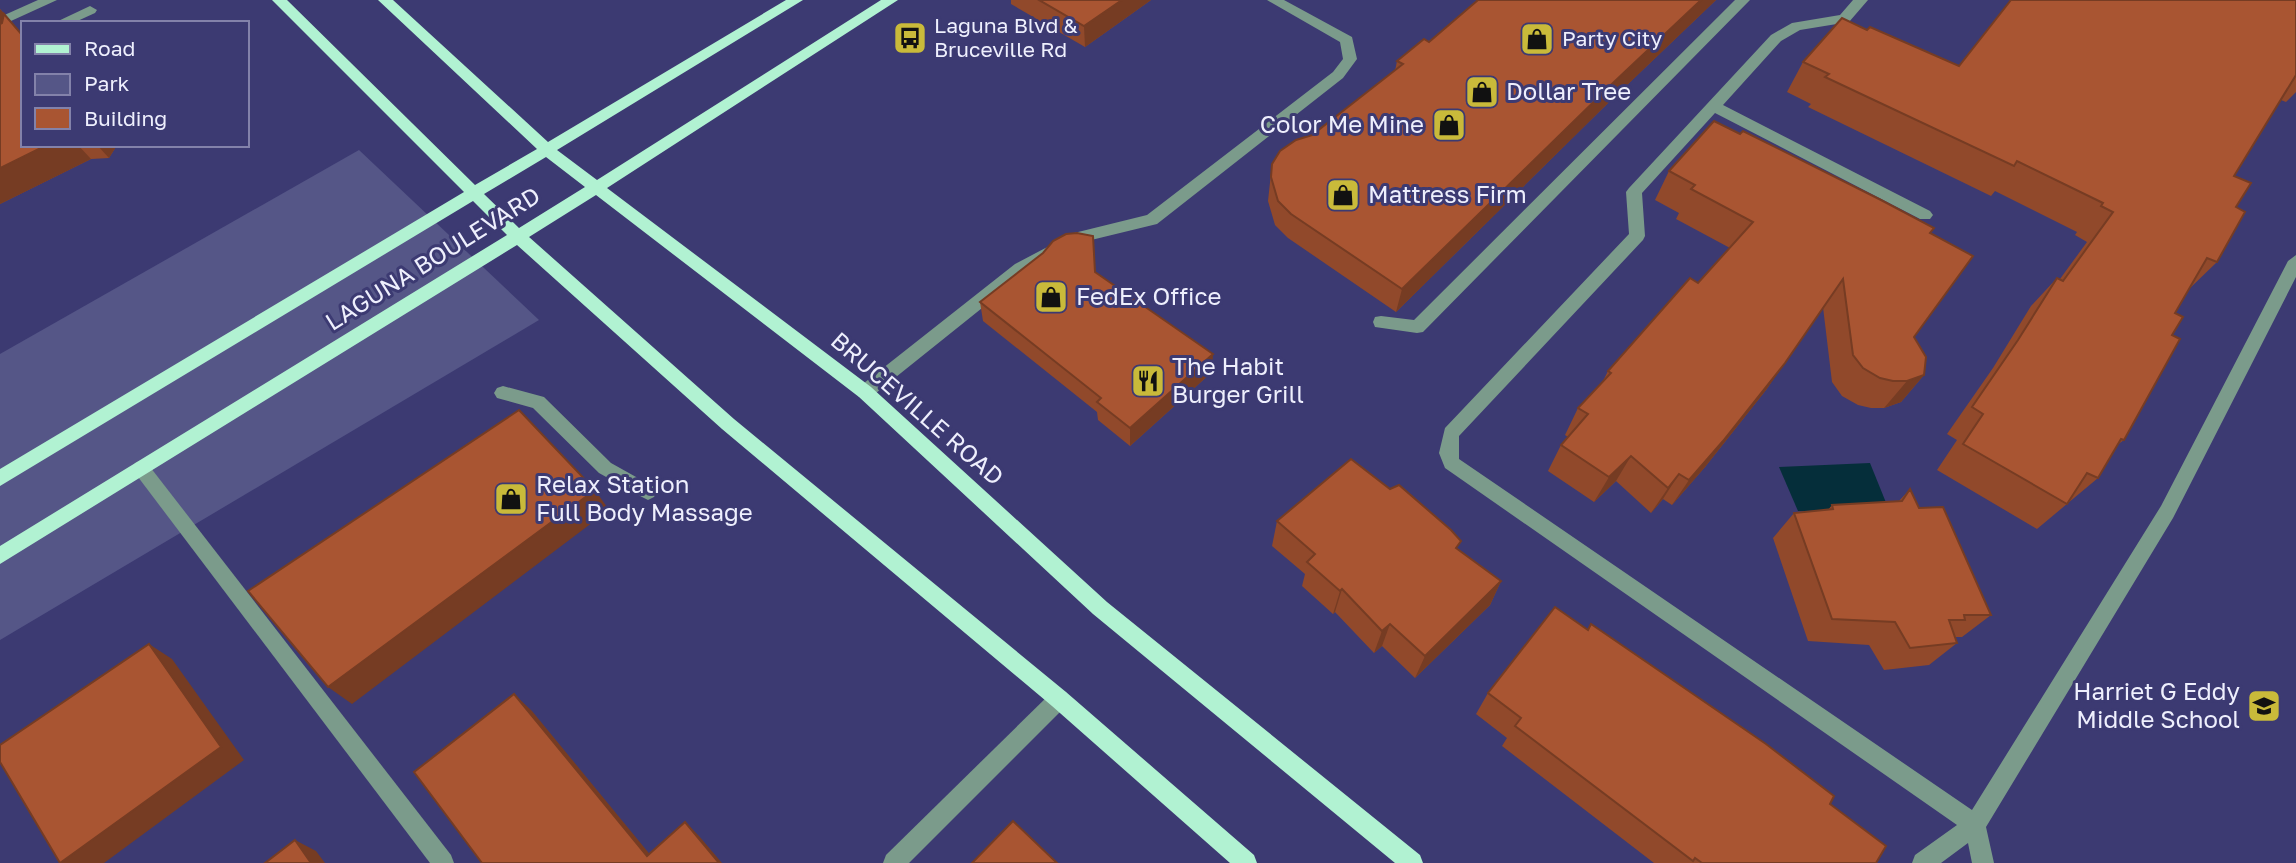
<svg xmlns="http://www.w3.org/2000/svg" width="2296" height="863" viewBox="0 0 2296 863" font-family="'Golos Text',sans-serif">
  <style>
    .green { fill: #555687 }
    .water { fill: #052e3a }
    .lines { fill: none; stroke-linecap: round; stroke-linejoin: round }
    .minor { fill: #7b9b8b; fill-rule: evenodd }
    .major { fill: #b1f2d2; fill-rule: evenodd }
    .wall { fill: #91492b }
    .shaded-wall { fill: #763c23 }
    .building { fill: #a95532; stroke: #763c23; stroke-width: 2 }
    .labels { text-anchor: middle; stroke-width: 6; stroke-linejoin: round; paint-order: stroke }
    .far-poi-label { font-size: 21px; fill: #eeeffd; stroke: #3c3a72; text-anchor: start }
    .poi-label { font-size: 24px; fill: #eeeffd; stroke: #3c3a72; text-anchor: start }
    .street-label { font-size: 24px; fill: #eeeffd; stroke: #3c3a72 }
  </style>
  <rect width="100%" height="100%" fill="#3c3a72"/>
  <path class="green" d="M359,150l180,170 -539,320v-286z"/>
  <path class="water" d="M1870,463l19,47 -91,1 -19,-44z"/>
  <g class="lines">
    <g class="minor">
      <path d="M38,0h19l-57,26v-9z"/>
      <path d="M1267,0h17l68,37 5,22 -14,19 -186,146 -74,18 -56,30 -156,125h-12l-3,-5 3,-5 156,-123 59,-31 73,-18 186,-143 10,-13 -3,-17z"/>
      <path d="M1735,0h15l-327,332 -6,1 -42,-6 -2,-5 2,-5 6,-1 33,4z"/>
      <path d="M1853,0h15l-19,22 -49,8 -19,11 -58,64 207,106 3,4 -3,4h-10l-205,-106 -73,80 3,43 -2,4 -184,196v23l513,351 189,-304 127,-245 8,-6v22l-123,241 -187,309 8,36h-22l-4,-20 -27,20h-29l3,-8 42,-30 -512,-357 -6,-15 6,-25 184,-194 -3,-42 3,-4 142,-153 21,-12 48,-8z"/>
      <path d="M90,6l7,4 -2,3 -22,10h-19z"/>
      <path d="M503,386l41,11 67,66 43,24 3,5 -3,5 -6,3 -6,-3 -43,-24 -66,-65 -36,-10 -3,-5 3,-5z"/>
      <path d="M141,460l6,3 304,392 3,8h-24l-295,-390 -3,-5 3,-5z"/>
      <path d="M1059,690l7,2 3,7 -3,7 -157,157h-26l3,-8 166,-163z"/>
    </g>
    <path class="major" d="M272,0h15l188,185 62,-36 -159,-149h15l155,142 238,-142h17l-246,150 40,30 284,-180h17l-291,188 264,199 236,215 313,253 3,8h-28l-302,-249 -234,-217 -263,-202 -67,42 205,182 332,273 188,163 3,8h-27l-178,-157 -330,-277 -205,-184 -517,319v-18l507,-311 -34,-34 -473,285v-17l464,-277zM546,157l39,30 -66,41 -35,-34z"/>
  </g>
  <g class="wall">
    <path d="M1011,0h140l-66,47 -74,-43z"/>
    <path d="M1478,0h238l-112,107 -208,205 -108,-74 -13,-13 -7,-24 4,-37 40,-29 83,-64 2,-10 32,-19z"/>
    <path d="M2296,0v92l-10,10 -5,-2 -47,76 2,31 -19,55 -29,28 -13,23 -3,22 -48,105 -7,5 -19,33 -61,51 -100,-59 20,-30 -10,-6 46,-66 38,-62 26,-28 3,1 27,-37 -12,-7 2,-3 -82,-41 -4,5 -183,-89 3,-3 -24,-12 16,-30 64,-32 92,36z"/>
    <path d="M0,9l23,26v110h94l-8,13 -18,1 -91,45z"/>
    <path d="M1669,171l261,62 -16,104 10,38 -23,27 -17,6h-13l-13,-3 -16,-9 -10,-14 -9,-75 -57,83 -61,77 -33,38 -9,-6 -12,14 -35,-32 -22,21 -46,-31 13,-26 7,-8 -3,-2 13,-27 25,-27 5,-10 90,-88 32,-35 -54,-29 3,-6 -24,-13z"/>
    <path d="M1043,253l52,19 117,100 -82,74 -32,-26 -1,-8 -114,-91 -3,-19z"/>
    <path d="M1910,489l9,19 72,107 -29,22h-7l2,6 -28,22 -45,5 -15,-25 -61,-4 -35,-103 21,-25 34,-3 4,-5 67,-4z"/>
    <path d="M1277,521l181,28 43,32 -11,24 -75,73 -33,-32 -8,7 -39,-41 -2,2 -31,-28 3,-12 -33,-28z"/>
    <path d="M1488,693l342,111 46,59h-222l-152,-117 5,-8 -31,-24z"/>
  </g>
  <g class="shaded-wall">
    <path d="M1122,0h29l-66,47 -1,-21z"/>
    <path d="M1701,0h15l-112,107 -208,205 6,-23 212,-207z"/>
    <path d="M0,9l22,25 1,2 -23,7z"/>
    <path d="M47,145h31l13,14 -91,45v-36z"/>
    <path d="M97,145h20l-8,13z"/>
    <path d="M1213,354l-1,18 -82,74v-18z"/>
    <path d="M1785,363l-19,27 -61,77 -33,38 17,-25z"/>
    <path d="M1924,375l-23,27 -17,6 23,-27z"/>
    <path d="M1631,456l-15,25 -22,21 15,-25z"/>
    <path d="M1679,474l-16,25 -12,14 17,-25z"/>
    <path d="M595,490l14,20 -257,194 -24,-17z"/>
    <path d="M1501,581l-11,24 -75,73 10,-22z"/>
    <path d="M1342,589l-7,23 -2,2 7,-23z"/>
    <path d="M1390,624l-8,22 -8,7 8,-22z"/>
    <path d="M149,644l23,15 72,101 -140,103h-42z"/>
    <path d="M514,694l18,17 125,152 -10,-7z"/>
    <path d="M685,822l14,14 23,27h-3z"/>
    <path d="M295,840l21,11 9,12h-14z"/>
  </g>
  <g class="building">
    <path d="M1039,0h83l-38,26z"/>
    <path d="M1478,0h223l-87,82 -212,207 -111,-75 -13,-13 -7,-24 1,-13 8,-13 16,-11 16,-5 91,-71 -6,-3 27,-22 5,3z"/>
    <path d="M2011,0h285v75l-62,101 17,7 -15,24 9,5 -28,50 -10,-4 -32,55 8,4 -11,18 8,4 -56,101 -3,-1 -23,39 -11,-5 -20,31 -104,-60 20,-30 -11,-7 46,-67 39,-62 6,3 50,-69 -12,-6 2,-3 -86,-42 -3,5 -189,-89 4,-3 -26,-12 39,-44 25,12 3,-3 89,39z"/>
    <path d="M4,14l19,22v109h24l-47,23v-144l2,-1z"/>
    <path d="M1714,121l26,13 3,-3 138,69 53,28 -4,5 43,23 -59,81 12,20 -2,18 -17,6h-14l-13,-3 -17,-10 -10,-13 -10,-76 -58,84 -62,78 -34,39 -10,-6 -11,14 -37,-32 -22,21 -48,-32 27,-31 -10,-6 33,-35 -3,-2 82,-93 8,5 55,-61 -62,-33 4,-4 -26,-14z"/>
    <path d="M1077,233l16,3 2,36 118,82 -83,74 -33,-26 4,-4 -121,-96 63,-49 10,-12 13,-7z"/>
    <path d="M519,410l76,80 -267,197 -80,-96z"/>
    <path d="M1351,459l39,30 9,-4 52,45 10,11 -5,7 45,33 -76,75 -35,-32 -8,7 -40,-42 -2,2 -33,-29 8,-8 -38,-33z"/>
    <path d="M1910,489l9,19 24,-1 48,108h-27l1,5h-16l8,23 -47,5 -15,-26 -63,-3 -38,-106 39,-4 -1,-4 70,-4z"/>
    <path d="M1555,607l33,23 3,-6 175,120 68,52 -4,8 56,42 -10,17h-174l-7,-5 -2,3 -178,-135 6,-8 -33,-25z"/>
    <path d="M149,644l72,103 -161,116 -60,-101v-17z"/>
    <path d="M514,694l133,162 38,-34 34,41h-237l-68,-91z"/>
    <path d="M1013,821l44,42h-85z"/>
    <path d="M295,840l16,23h-46z"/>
  </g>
  <defs>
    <symbol id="bus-square" viewBox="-11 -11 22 22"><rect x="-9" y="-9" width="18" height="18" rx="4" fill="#c9ba3a" stroke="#3c3a72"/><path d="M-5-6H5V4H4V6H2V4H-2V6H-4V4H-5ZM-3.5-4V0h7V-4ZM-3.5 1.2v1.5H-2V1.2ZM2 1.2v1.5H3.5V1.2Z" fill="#111"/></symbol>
    <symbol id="shop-square" viewBox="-11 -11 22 22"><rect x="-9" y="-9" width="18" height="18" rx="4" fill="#c9ba3a" stroke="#3c3a72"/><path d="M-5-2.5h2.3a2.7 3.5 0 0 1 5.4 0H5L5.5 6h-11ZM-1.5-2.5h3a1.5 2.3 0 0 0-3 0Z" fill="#111"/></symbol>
    <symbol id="restaurant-square" viewBox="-11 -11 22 22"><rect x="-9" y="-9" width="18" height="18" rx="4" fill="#c9ba3a" stroke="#3c3a72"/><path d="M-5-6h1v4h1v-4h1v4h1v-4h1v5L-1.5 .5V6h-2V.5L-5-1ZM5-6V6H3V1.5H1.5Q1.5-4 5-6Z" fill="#111"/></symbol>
    <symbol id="school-square" viewBox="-11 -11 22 22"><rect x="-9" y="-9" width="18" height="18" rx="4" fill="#c9ba3a" stroke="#3c3a72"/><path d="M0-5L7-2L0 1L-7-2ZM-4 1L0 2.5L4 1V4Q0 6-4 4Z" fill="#111"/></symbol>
  </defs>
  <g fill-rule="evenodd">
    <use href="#bus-square" x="891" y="19" width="38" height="38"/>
    <use href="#shop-square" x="1518" y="20" width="38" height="38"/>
    <use href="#shop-square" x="1463" y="73" width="38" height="38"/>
    <use href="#shop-square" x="1430" y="106" width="38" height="38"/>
    <use href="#shop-square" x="1324" y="176" width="38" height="38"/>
    <use href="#shop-square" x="1032" y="278" width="38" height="38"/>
    <use href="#restaurant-square" x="1129" y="362" width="38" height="38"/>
    <use href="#shop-square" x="492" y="480" width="38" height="38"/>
    <use href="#school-square" x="2245" y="687" width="38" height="38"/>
  </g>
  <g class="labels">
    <g class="far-poi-label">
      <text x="934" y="33">Laguna Blvd &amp;<tspan x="934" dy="24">Bruceville Rd</tspan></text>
      <text x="1562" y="46">Party City</text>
    </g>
    <g class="poi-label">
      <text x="1506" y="100">Dollar Tree</text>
      <text x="1424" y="133" text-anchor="end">Color Me Mine</text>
      <text x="1368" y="203">Mattress Firm</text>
      <text x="1076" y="305">FedEx Office</text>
      <text x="1172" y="375">The Habit<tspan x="1172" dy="28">Burger Grill</tspan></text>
      <text x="536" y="493">Relax Station<tspan x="536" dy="28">Full Body Massage</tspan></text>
      <text x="2240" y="700" text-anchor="end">Harriet G Eddy<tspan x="2240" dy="28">Middle School</tspan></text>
    </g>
    <g class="street-label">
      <text transform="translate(433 259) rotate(-32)" y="8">LAGUNA BOULEVARD</text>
      <text transform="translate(917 409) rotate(41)" y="8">BRUCEVILLE ROAD</text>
    </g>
  </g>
  <rect x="21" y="21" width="228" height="126" fill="#3c3a72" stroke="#8382aa" stroke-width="2"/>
  <rect x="35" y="44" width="35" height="10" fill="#b1f2d2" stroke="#8382aa" stroke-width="2"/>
  <text x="84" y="56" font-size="21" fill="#eeeffd">Road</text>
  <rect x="35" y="74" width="35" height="21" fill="#555687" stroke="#8382aa" stroke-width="2"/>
  <text x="84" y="91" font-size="21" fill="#eeeffd">Park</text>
  <rect x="35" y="108" width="35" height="21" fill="#a95532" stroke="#8382aa" stroke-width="2"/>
  <text x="84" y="126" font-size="21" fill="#eeeffd">Building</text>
</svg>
